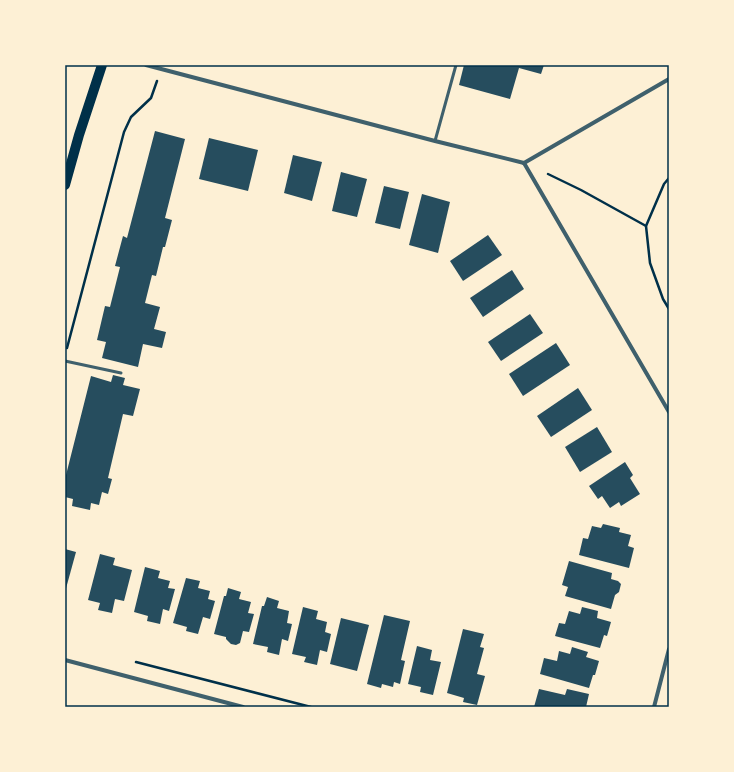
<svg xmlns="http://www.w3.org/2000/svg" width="734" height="772" viewBox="0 0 734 772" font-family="'Fira Sans',sans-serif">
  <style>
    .building { fill: #264d5e }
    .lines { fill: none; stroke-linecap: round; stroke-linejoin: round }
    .path { stroke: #003049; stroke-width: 2.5 }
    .service { stroke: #3f606c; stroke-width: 3 }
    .minor { stroke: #3f606c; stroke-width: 4 }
    .primary { stroke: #003049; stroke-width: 10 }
    .neatline { fill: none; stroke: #003049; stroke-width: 1.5 }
  </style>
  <rect width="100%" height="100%" fill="#fdf0d5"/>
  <g class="building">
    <path d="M464,65h80l-3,9 -22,-6 -9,31 -51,-14z"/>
    <path d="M155,131l30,8 -20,79 7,2 -7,27h-2l-7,29 -4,-1 -7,28 15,4 -6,22 12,3 -4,16 -19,-4 -5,23 -36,-9 4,-16 -9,-2 8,-34 5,1 10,-40 -5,-1 8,-30 4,2z"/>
    <path d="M209,138l49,12 -10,41 -49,-12z"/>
    <path d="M293,155l29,7 -10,39 -28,-8z"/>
    <path d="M341,172l26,7 -10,38 -25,-6z"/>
    <path d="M384,186l25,6 -9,37 -25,-6z"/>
    <path d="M422,194l28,8 -12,51 -29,-8z"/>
    <path d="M488,235l14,20 -39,26 -13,-20z"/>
    <path d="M512,270l12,19 -41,28 -13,-19z"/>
    <path d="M530,314l13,19 -42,28 -13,-19z"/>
    <path d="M556,343l14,22 -47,31 -14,-22z"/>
    <path d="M113,375l12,3 -2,7 17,4 -7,27 -10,-2 -15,64 4,1 -4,15 -6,-2 -3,13 -8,-2 -1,7 -18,-4 1,-7 -8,-2v-18l26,-103 20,6z"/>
    <path d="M578,388l14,22 -41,27 -14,-21z"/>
    <path d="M597,427l15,25 -32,20 -15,-25z"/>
    <path d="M625,462l8,13 -3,3 10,16 -19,12 -2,-4 -9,6 -8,-12 -4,3 -9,-13z"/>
    <path d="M603,524l17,4 -1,4 12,3 -3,11 6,2 -5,20 -50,-13 4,-17 5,1 4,-13 9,2z"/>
    <path d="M65,549l11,3 -11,40z"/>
    <path d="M100,554l15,4 -2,7 19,5 -8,31 -9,-2 -3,14 -14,-3 2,-7 -12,-3z"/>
    <path d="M569,561l43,12 -1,6 7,2 3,3 -2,8 -4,3 -4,14 -46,-13 3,-9 -6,-2z"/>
    <path d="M145,567l15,4 -2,7 12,3 -2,7 7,1 -6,22 -6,-2 -3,15 -13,-3 1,-5 -14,-4z"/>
    <path d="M186,578l14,3 -2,7 12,3 -2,8 7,2 -5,18 -7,-2 -5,17 -12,-3 1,-4 -14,-4z"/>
    <path d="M228,588l13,4 -2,7 12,3 -3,11 6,1 -5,18 -6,-1 -3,12 -4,2 -5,-1 -5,-5v-2l-12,-3 10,-38h2z"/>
    <path d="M267,597l12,4 -2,7 12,3 -2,12 5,1 -4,17 -6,-2 -3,16 -12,-3 1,-5 -15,-3 9,-38h2z"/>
    <path d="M303,607l15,4 -2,8 11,3 -2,10 6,2 -4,18 -7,-2 -3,15 -13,-3 2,-5 -14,-3z"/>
    <path d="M582,607l16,4 -1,7 14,4 -4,14 -3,-1 -4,13 -45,-12 4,-13 6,1 4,-13 11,3z"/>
    <path d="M384,615l26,6 -9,39 4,1 -5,23 -6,-2 -1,5 -11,-3 -1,4 -14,-4z"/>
    <path d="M341,618l28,7 -12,46 -27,-7z"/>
    <path d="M463,629l21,5 -4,13 4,1 -7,26 8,2 -8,29 -14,-3 1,-4 -17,-5z"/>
    <path d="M417,646l15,4 -2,10 11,2 -8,33 -13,-3 1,-5 -13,-3z"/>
    <path d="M572,647l16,5 -2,5 13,4 -4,14h-2l-4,13 -49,-14 4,-16 13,3 2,-10 11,3z"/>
    <path d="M539,689l26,6 2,-6 22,5 -3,13h-52z"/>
  </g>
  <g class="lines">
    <g class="path">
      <path d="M548,174l33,16 65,36"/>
      <path d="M669,178l-5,6 -18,42 4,37 13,36 6,10"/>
      <path d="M67,348l57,-216 7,-15 20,-19 6,-17"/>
      <path d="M136,662l175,45"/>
    </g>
    <g class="service">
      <path d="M435,141l21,-76"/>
      <path d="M65,361l56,12"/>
    </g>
    <g class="minor">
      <path d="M146,65l289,76 89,22"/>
      <path d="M524,163l145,249"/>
      <path d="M524,163l145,-84"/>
      <path d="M65,660l178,47"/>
      <path d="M654,707l15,-58"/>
    </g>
    <path class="primary" d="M65,185l14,-50 23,-70"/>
  </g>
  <rect width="734" height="772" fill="none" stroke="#fdf0d5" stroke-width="132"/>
  <rect x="66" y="66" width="602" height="640" class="neatline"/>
</svg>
